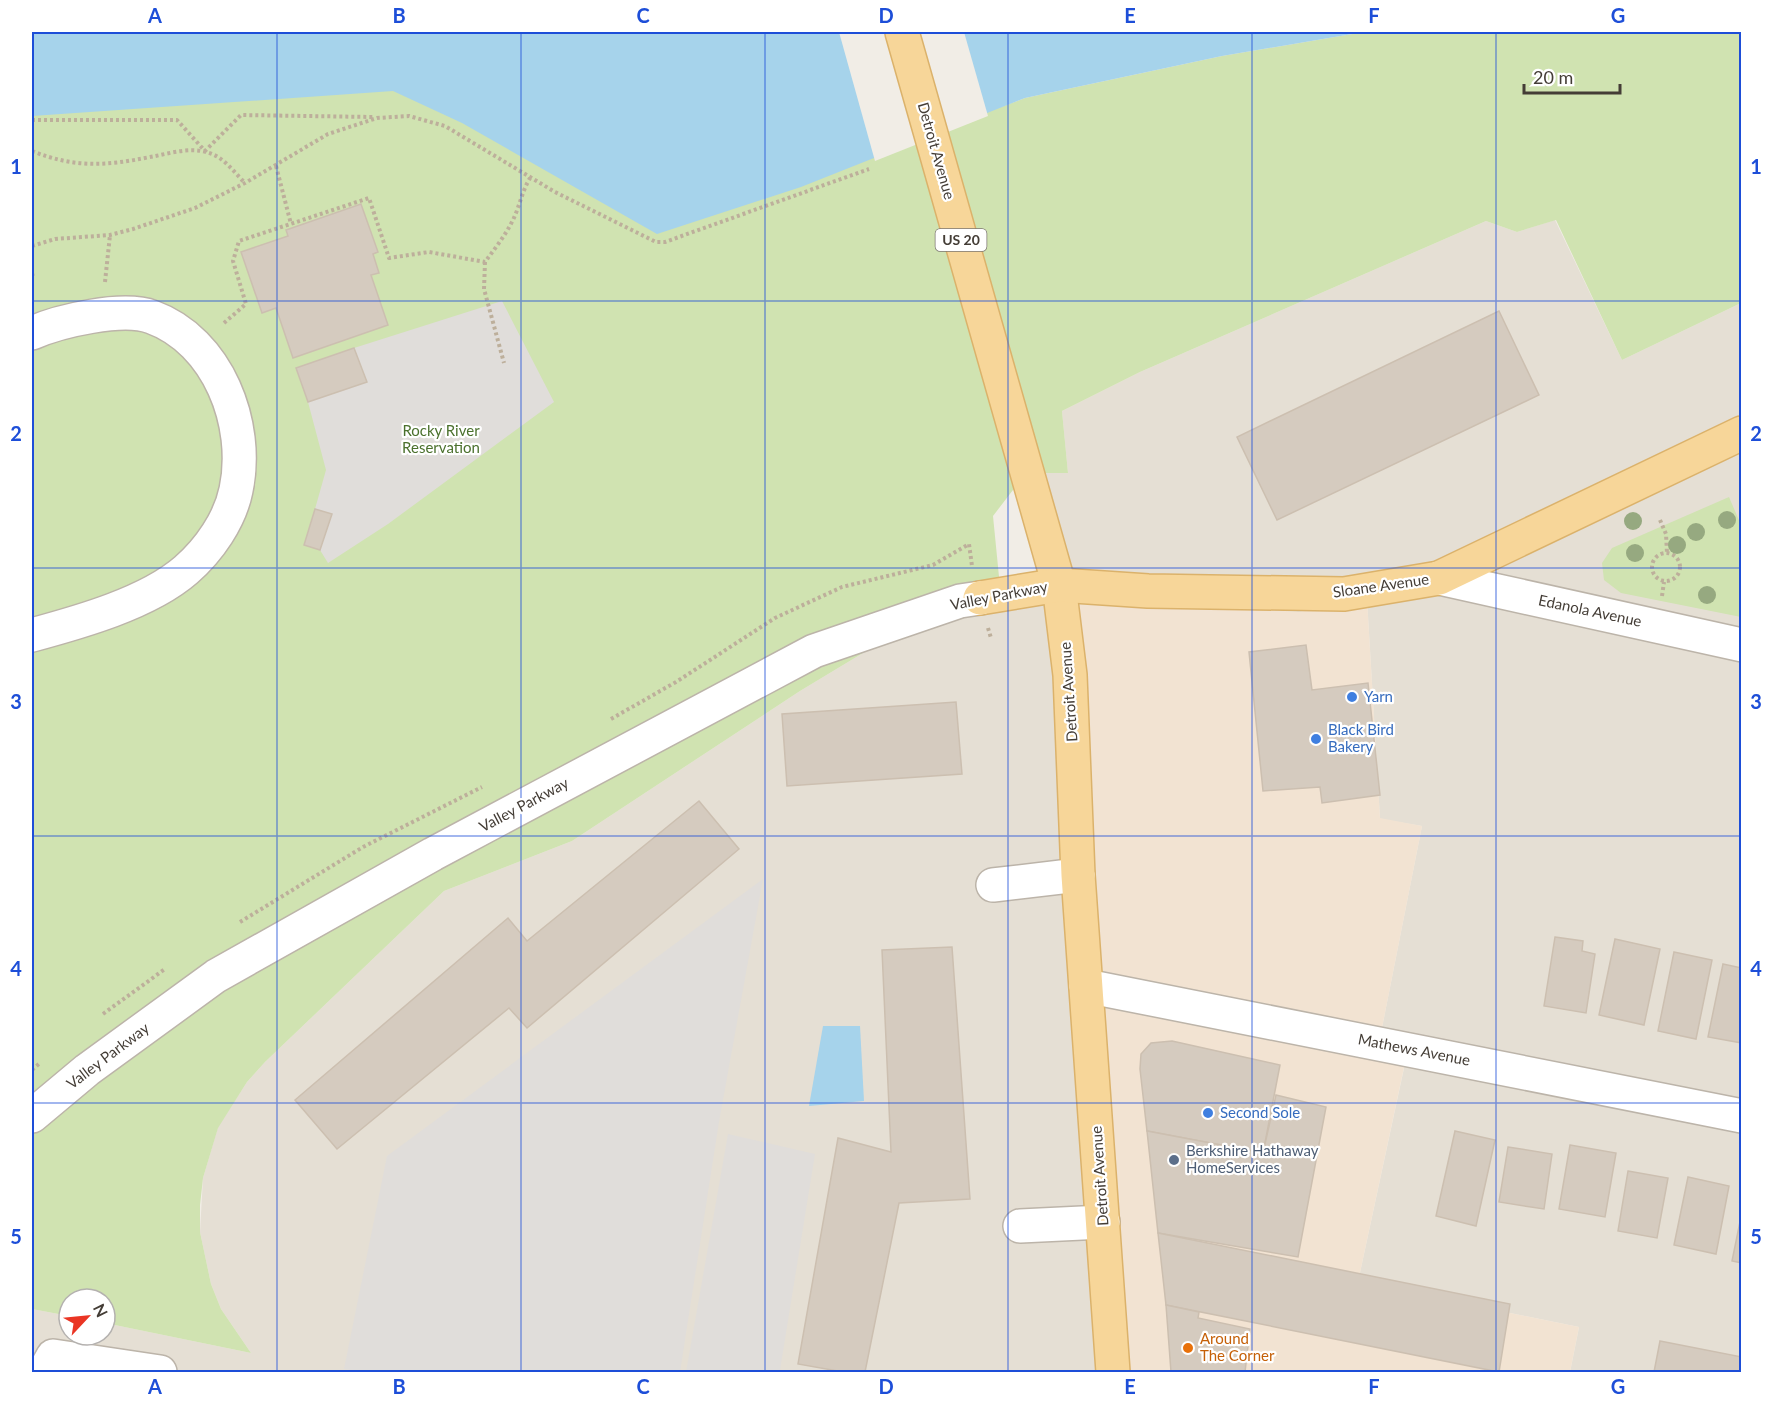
<svg xmlns="http://www.w3.org/2000/svg" width="1773" height="1404" viewBox="0 0 1773 1404" font-family="Lato,sans-serif">
  <style>
    .residential { fill: #e5dfd4 }
    .commercial { fill: #f2e3d2 }
    .green { fill: #d0e3b1 }
    .parking { fill: #e0ddda }
    .water { fill: #a6d3eb }
    .pier { fill: #f1ede6 }
    .building { fill: #d5cbbf; stroke: #ccbfb0; stroke-width: 1.5 }
    .lines { fill: none; stroke-linecap: round; stroke-linejoin: round }
    .minor-casing { stroke: #bcb4a9; stroke-width: 36 }
    .major-casing { stroke: #dbb26b; stroke-width: 36 }
    .path { stroke: #bdaf9b; stroke-width: 4; stroke-dasharray: 3 3; stroke-linecap: butt }
    .minor { stroke: #fff; stroke-width: 33 }
    .major { stroke: #f7d699; stroke-width: 33 }
    .tree { fill: #96a980 }
    .grid { fill: none; stroke: #1d4ed8; stroke-width: 1.5; stroke-opacity: 0.55 }
    .shop-dot { fill: #3f7fe0; stroke: #fff; stroke-width: 2 }
    .service-dot { fill: #5c6f8a; stroke: #fff; stroke-width: 2 }
    .food-dot { fill: #e8710a; stroke: #fff; stroke-width: 2 }
    .labels { text-anchor: middle; stroke-width: 4.5; stroke-linejoin: round; paint-order: stroke }
    .shield { fill: #fff; stroke: #7c7772; stroke-width: 1.5 }
    .shield-label { font-size: 14px; font-weight: bold; fill: #443d36 }
    .street-label { font-size: 15px; fill: #443d36; stroke: #fff }
    .park-label { font-size: 15px; fill: #4b712d; stroke: #fff }
    .shop-label { font-size: 15px; fill: #366cbe; stroke: #fff; text-anchor: start }
    .service-label { font-size: 15px; fill: #4e5e75; stroke: #fff; text-anchor: start }
    .food-label { font-size: 15px; fill: #c56008; stroke: #fff; text-anchor: start }
    .neatline { fill: none; stroke: #1d4ed8; stroke-width: 2 }
    .grid-label { font-size: 20px; text-anchor: middle; font-weight: bold; fill: #1d4ed8 }
  </style>
  <rect width="100%" height="100%" fill="#f1ede6"/>
  <path class="residential" d="M1555,220l67,140 119,-57v1069h-171l9,-45 -221,-45 48,-223 -29,-6 45,-227 -42,-7 -13,-220 -68,13 -228,-17 52,777h-1091v-63l37,7v19h36v-12l146,30 -30,-44 -10,-25 -11,-52 3,-54 15,-51 29,-45 18,-20 179,-171 128,-50 228,-150 126,-76 144,-20 -44,-122h42l-6,-62 78,-39 346,-151 31,11z"/>
  <path class="commercial" d="M1070,595l229,17 68,-13 13,219 42,8 -45,227 29,5 -48,224 221,45 -9,45h-447z"/>
  <g class="green">
    <path d="M32,32l969,75 24,-9 197,-42 142,-24h377v271l-119,57 -66,-140 -39,12 -31,-11 -346,151 -78,39 6,62h-42l-33,43 9,91 -76,8 -126,76 -228,150 -128,50 -179,171 -18,20 -29,46 -15,50 -3,27v27l11,52 10,25 30,44 -146,-30v-24h-36v17l-37,-7z"/>
    <path d="M1729,497l12,28v92l-120,-24 -17,-13 -2,-17 10,-15z"/>
  </g>
  <g class="parking">
    <path d="M502,301l52,101 -166,122 -60,39 -8,-13 11,-36 -16,-5 11,-39 -18,-68 59,-20 -13,-34z"/>
    <path d="M763,879l-44,243 -39,250h-319l-17,-3 43,-213z"/>
    <path d="M728,1134l87,20 -35,216 10,2h-104z"/>
  </g>
  <g class="water">
    <path d="M32,32h1332l-142,24 -197,42 -224,89 -144,47 -195,-111 -69,-32 -361,25z"/>
    <path d="M823,1026h37l4,75 -55,5z"/>
  </g>
  <path class="pier" d="M839,32h125l24,84 -113,45z"/>
  <g class="building">
    <path d="M361,204l17,48 -5,2 6,19 -8,2 17,50 -95,33 -17,-50 -14,5 -21,-61 47,-16 -2,-6z"/>
    <path d="M1499,311l40,84 -262,125 -40,-83z"/>
    <path d="M354,348l13,34 -59,20 -12,-34z"/>
    <path d="M315,509l17,5 -12,36 -16,-5z"/>
    <path d="M1306,645l6,45 56,-7 12,112 -58,8 -2,-16 -57,4 -14,-139z"/>
    <path d="M956,702l6,72 -175,12 -5,-72z"/>
    <path d="M699,801l40,48 -212,179 -18,-20 -172,141 -42,-49 213,-182 19,23z"/>
    <path d="M1555,937l28,4 -1,10 13,3 -9,59 -42,-7z"/>
    <path d="M1615,939l45,10 -16,76 -45,-10z"/>
    <path d="M952,947l18,252 -71,4 -34,169h-22l-45,-8 40,-226 53,14 -9,-202z"/>
    <path d="M1674,952l38,8 -16,79 -38,-8z"/>
    <path d="M1723,964l19,4v75l-34,-6z"/>
    <path d="M1172,1041l108,24 -17,88 -116,-22 -7,-62 1,-15 10,-11z"/>
    <path d="M1276,1095l50,12 -28,150 -140,-24 -11,-102 116,22z"/>
    <path d="M1455,1131l40,9 -19,86 -40,-10z"/>
    <path d="M1570,1145l46,8 -11,64 -46,-8z"/>
    <path d="M1508,1147l44,7 -8,55 -45,-7z"/>
    <path d="M1628,1171l40,7 -11,60 -39,-7z"/>
    <path d="M1688,1177l41,9 -13,68 -42,-9z"/>
    <path d="M1742,1212v51l-10,-2z"/>
    <path d="M1158,1233l352,71 -11,68 -333,-67z"/>
    <path d="M1166,1305l33,7 -1,6 52,11 -5,43h-74z"/>
    <path d="M1660,1341l82,16v15h-88z"/>
  </g>
  <g class="lines">
    <defs>
      <g id="minor">
        <path d="M32,333c27,-12 91,-27 120,-16 66,24 98,107 84,173 -6,30 -27,60 -50,80 -38,33 -106,52 -154,65"/>
        <path d="M1439,578l303,67"/>
        <path d="M993,885l85,-10"/>
        <path d="M1086,986l656,130"/>
        <path d="M32,1116l55,-46 129,-94 217,-122 381,-203 146,-50 20,-3"/>
        <path d="M1020,1226l83,-4"/>
        <path d="M44,1372l9,-16 107,16"/>
      </g>
      <g id="major">
        <path d="M902,32l157,553 11,90 8,200 35,497"/>
        <path d="M980,598l79,-13 89,6 196,3 95,-16 303,-145"/>
      </g>
    </defs>
    <use href="#minor" class="minor-casing"/>
    <use href="#major" class="major-casing"/>
    <g class="path">
      <path d="M32,120h145l28,31 36,-36 132,2"/>
      <path d="M32,151c42,17 74,15 118,6 18,-3 38,-10 56,-5 17,4 27,19 39,31"/>
      <path d="M276,166l15,58"/>
      <path d="M32,246l23,-7 55,-4 23,-6 62,-21 50,-25 83,-49 49,-16 32,-2 36,10 110,66 101,50h9l204,-73"/>
      <path d="M485,262l-1,27 20,74"/>
      <path d="M32,273l1,4"/>
      <path d="M105,282l5,-47"/>
      <path d="M224,323l22,-19 -13,-43 6,-20 130,-43 20,60 40,-6 56,10c11,-15 24,-31 31,-49 5,-13 7,-23 14,-35"/>
      <path d="M1660,520l6,14 1,19"/>
      <circle cx="1666" cy="567" r="14"/>
      <path d="M1662,596l2,-14"/>
      <path d="M988,628l3,10"/>
      <path d="M611,719l65,-37 99,-64 67,-31 91,-22 36,-21 3,22"/>
      <path d="M240,922l123,-75 119,-60"/>
      <path d="M103,1014l62,-45"/>
      <path d="M32,1070l8,-7"/>
    </g>
    <use href="#minor" class="minor"/>
    <use href="#major" class="major"/>
  </g>
  <g class="tree">
    <circle cx="1727" cy="520" r="9"/>
    <circle cx="1633" cy="521" r="9"/>
    <circle cx="1696" cy="532" r="9"/>
    <circle cx="1677" cy="545" r="9"/>
    <circle cx="1635" cy="553" r="9"/>
    <circle cx="1707" cy="595" r="9"/>
  </g>
  <path class="grid" d="M277,32v1340M521,32v1340M765,32v1340M1008,32v1340M1252,32v1340M1496,32v1340M32,301h1710M32,568h1710M32,836h1710M32,1103h1710"/>
  <g class="shop-dot">
    <circle cx="1352" cy="697" r="6"/>
    <circle cx="1316" cy="739" r="6"/>
    <circle cx="1208" cy="1113" r="6"/>
  </g>
  <circle class="service-dot" cx="1174" cy="1160" r="6"/>
  <circle class="food-dot" cx="1188" cy="1348" r="6"/>
  <g class="labels">
    <rect class="shield" x="935.5" y="229" width="51" height="22" rx="4.5"/>
    <g class="shield-label">
      <text x="961" y="245">US 20</text>
    </g>
    <g class="street-label">
      <text transform="translate(936 151) rotate(74)" y="5">Detroit Avenue</text>
      <text transform="translate(1381 586) rotate(-8)" y="5">Sloane Avenue</text>
      <text transform="translate(999 596) rotate(-11)" y="5">Valley Parkway</text>
      <text transform="translate(1590 611) rotate(12)" y="5">Edanola Avenue</text>
      <text transform="translate(1069 692) rotate(-94)" y="5">Detroit Avenue</text>
      <text transform="translate(524 805) rotate(-28)" y="5">Valley Parkway</text>
      <text transform="translate(1414 1050) rotate(11)" y="5">Mathews Avenue</text>
      <text transform="translate(108 1056) rotate(-37)" y="5">Valley Parkway</text>
      <text transform="translate(1100 1176) rotate(-94)" y="5">Detroit Avenue</text>
    </g>
    <g class="park-label">
      <text x="441" y="436">Rocky River<tspan x="441" dy="17">Reservation</tspan></text>
    </g>
    <g class="shop-label">
      <text x="1364" y="702">Yarn</text>
      <text x="1328" y="735">Black Bird<tspan x="1328" dy="17">Bakery</tspan></text>
      <text x="1220" y="1118">Second Sole</text>
    </g>
    <g class="service-label">
      <text x="1186" y="1156">Berkshire Hathaway<tspan x="1186" dy="17">HomeServices</tspan></text>
    </g>
    <g class="food-label">
      <text x="1200" y="1344">Around<tspan x="1200" dy="17">The Corner</tspan></text>
    </g>
  </g>
  <rect width="1773" height="1404" fill="none" stroke="#ffffff" stroke-width="66"/>
  <g transform="translate(87 1317) rotate(64)"><circle r="28" fill="#ffffff" stroke="#b4b1af" stroke-width="1.5"/>
  <path d="M0-4.5L10 22L0 15L-10 22Z" fill="#ea3524"/>
  <text y="-9" font-size="16" font-weight="bold" text-anchor="middle" fill="#443d36">N</text>
  </g>
  <path d="M1524 84v9h96v-9" fill="none" stroke="#443d36" stroke-width="3"/>
  <text x="1533" y="84" font-size="18" fill="#443d36" stroke="#ffffff" stroke-width="4.5" paint-order="stroke">20 m</text>
  <rect x="33" y="33" width="1707" height="1338" class="neatline"/>
  <g class="grid-label">
    <text x="155" y="23">A</text>
    <text x="399" y="23">B</text>
    <text x="643" y="23">C</text>
    <text x="886" y="23">D</text>
    <text x="1130" y="23">E</text>
    <text x="1374" y="23">F</text>
    <text x="1618" y="23">G</text>
    <text x="16" y="174">1</text>
    <text x="1756" y="174">1</text>
    <text x="16" y="441">2</text>
    <text x="1756" y="441">2</text>
    <text x="16" y="709">3</text>
    <text x="1756" y="709">3</text>
    <text x="16" y="976">4</text>
    <text x="1756" y="976">4</text>
    <text x="16" y="1244">5</text>
    <text x="1756" y="1244">5</text>
    <text x="155" y="1394">A</text>
    <text x="399" y="1394">B</text>
    <text x="643" y="1394">C</text>
    <text x="886" y="1394">D</text>
    <text x="1130" y="1394">E</text>
    <text x="1374" y="1394">F</text>
    <text x="1618" y="1394">G</text>
  </g>
</svg>
